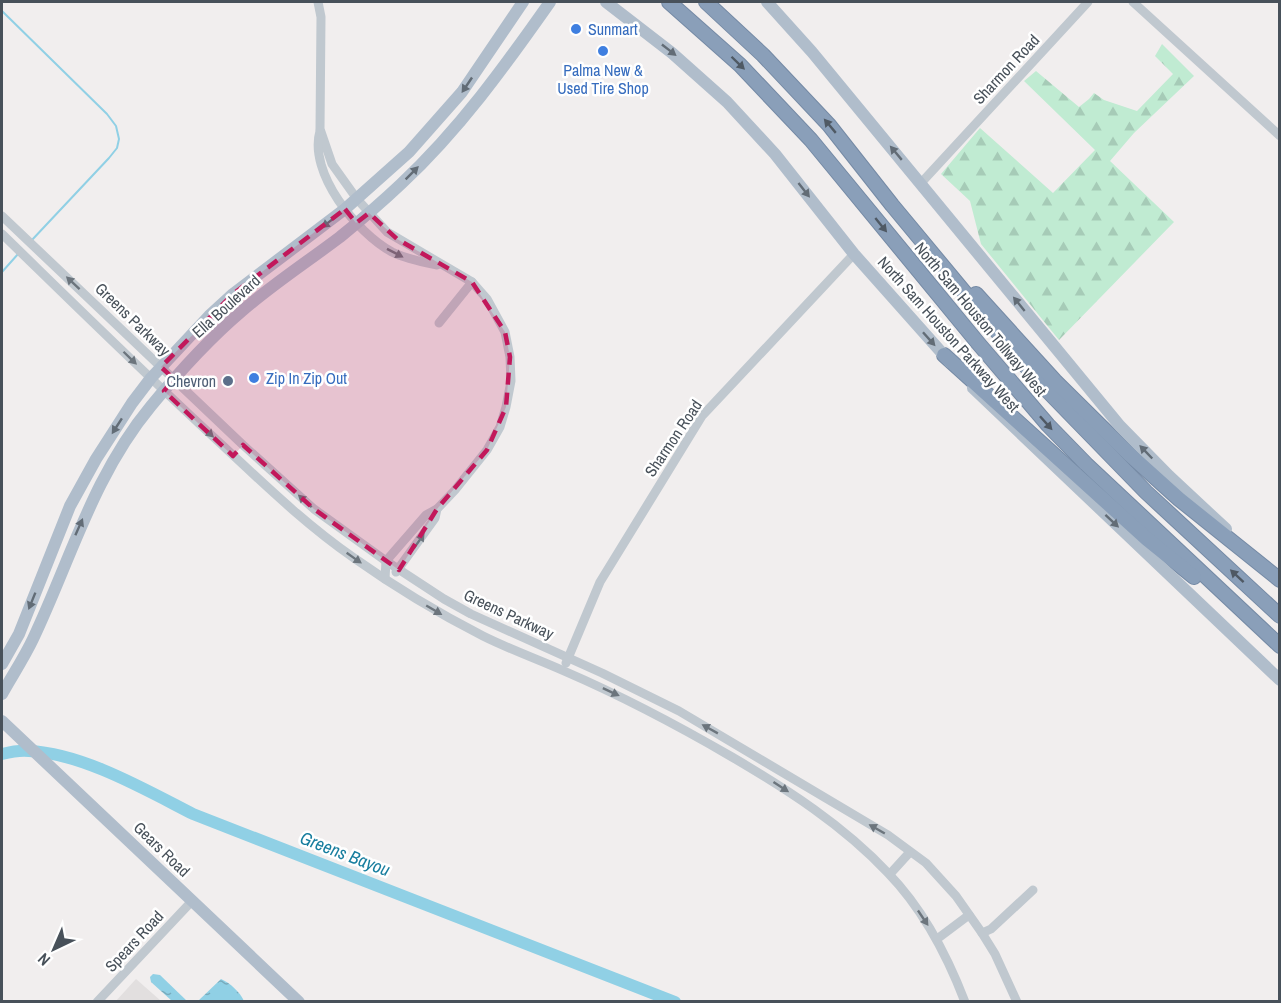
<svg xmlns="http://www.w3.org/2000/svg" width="1281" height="1003" viewBox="0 0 1281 1003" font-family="'Archivo Narrow',sans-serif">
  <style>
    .education { fill: #e2dfdf }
    .forest { fill: url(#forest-firs) }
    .water { fill: url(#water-ripples) }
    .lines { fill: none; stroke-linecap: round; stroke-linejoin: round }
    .stream { stroke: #90d0e5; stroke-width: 2 }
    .river { stroke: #90d0e5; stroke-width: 12 }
    .highway-casing { stroke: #758aa5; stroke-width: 16 }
    .minor { stroke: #c0c8cf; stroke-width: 9 }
    .major { stroke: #b0bdcb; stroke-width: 12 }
    .highway { stroke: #8a9fb9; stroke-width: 14 }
    .oneway { fill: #626c76 }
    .oneway2 { fill: #4f5964 }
    .oneway3 { fill: #6c757d }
    .marked { fill: #c2185b; fill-opacity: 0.2; stroke: #c2185b; stroke-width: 4.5; stroke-dasharray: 12 8; stroke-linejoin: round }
    .shop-dot { fill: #3f7fe0; stroke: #fff; stroke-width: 2 }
    .service-dot { fill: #5c6f8a; stroke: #fff; stroke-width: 2 }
    .labels { text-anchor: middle; stroke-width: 5; stroke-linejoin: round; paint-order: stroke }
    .shop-label { font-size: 16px; fill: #366cbe; stroke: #fff; text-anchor: start }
    .street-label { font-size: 16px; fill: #48515a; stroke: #fff }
    .service-label { font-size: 16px; fill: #4e5e75; stroke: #fff; text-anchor: end }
    .water-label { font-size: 18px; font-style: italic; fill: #177d9e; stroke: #fff }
  </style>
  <defs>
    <pattern id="forest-firs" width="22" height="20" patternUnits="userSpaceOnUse" patternTransform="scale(1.5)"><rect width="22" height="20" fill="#c0ebd2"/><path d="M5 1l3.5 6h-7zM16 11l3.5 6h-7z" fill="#a6cbb7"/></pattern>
    <pattern id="water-ripples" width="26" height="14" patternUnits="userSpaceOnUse" patternTransform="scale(1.5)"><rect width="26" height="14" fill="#90d0e5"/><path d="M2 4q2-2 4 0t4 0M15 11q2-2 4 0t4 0" fill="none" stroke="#78abbd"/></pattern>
  </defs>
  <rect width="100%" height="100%" fill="#f1eeee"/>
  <path class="education" d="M136,979l25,22h-45z"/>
  <path class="forest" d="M1162,44l32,32 -60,57 -24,28 64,61 -115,118 -78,-96 -11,-43 -29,-27 39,-46 73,65 42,-43 -71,-69 12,-10 43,36 10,-8 5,-6 10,7 33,11 36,-37 -18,-18z"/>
  <g class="water">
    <path d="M153,974l7,1 27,26h-15l-21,-19 -1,-5z"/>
    <path d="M221,979c9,4 19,13 23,22h-46z"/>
  </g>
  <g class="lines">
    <g class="stream">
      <path d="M2,11l105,103 9,12 3,13 -2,9 -8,10 -78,83"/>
      <path d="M2,272l16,-18"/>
    </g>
    <path class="river" d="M2,754c8,-2 18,-4 27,-3 53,2 117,39 164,63l482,188"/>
    <defs>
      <g id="highway">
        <path d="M669,2l71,63 71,75 167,203 70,82 38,39 194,182"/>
        <path d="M706,2l57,53 66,70 63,80 147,177 107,110 134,124"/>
        <path d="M976,294l79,87 74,73 50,45 101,81"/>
        <path d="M944,355l203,184 47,38"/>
      </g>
    </defs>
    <use href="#highway" class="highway-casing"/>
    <g class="minor">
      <path d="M318,2l3,15 -1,112 12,35 25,35 30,33 85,50 15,17 18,33 5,25 1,24 -5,26 -6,20 -13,23 -32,40 -18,19 -11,6 -40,46 -1,18"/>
      <path d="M1133,2l147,134"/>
      <path d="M320,131c-12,42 37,102 72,121 14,7 30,10 45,13"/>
      <path d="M921,183l167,-181"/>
      <path d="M2,216l241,229 71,64 72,52 58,38 27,15 131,59 77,38 209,124 38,28 30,33 26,37 13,21 22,48"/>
      <path d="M2,234c72,70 144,141 218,209 43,40 85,81 134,115 41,29 84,55 129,78 26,13 54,23 81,35 58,25 113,54 168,86 56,33 111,68 156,116 35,36 59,82 77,129"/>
      <path d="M439,323l33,-41"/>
      <path d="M396,572l39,-54 2,-9"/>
      <path d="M566,663l34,-81 102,-166 152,-162"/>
      <path d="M890,874l20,-22"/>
      <path d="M982,933l9,-4 42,-39"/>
      <path d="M937,939l32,-24"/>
      <path d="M97,1002l95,-101"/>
    </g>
    <g class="major">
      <path d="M606,2l66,51 55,49 48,52 79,100 96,108"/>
      <path d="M767,2l45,50 308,374 49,50 57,53"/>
      <path d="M973,388l307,292"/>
      <path d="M2,664l17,-30 51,-128 26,-47 36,-56 19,-25 58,-62 24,-22 112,-85 64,-57 53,-60 61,-90"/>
      <path d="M2,694c10,-18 22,-36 31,-55 38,-80 60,-163 118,-233 28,-34 58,-67 91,-95 31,-27 65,-49 98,-74 21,-17 42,-35 61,-53 58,-54 104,-118 149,-182"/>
      <path d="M2,721l297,281"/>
    </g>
    <use href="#highway" class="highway"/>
  </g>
  <defs><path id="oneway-solid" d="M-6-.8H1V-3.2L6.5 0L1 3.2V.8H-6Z" transform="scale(1.5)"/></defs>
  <g class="oneway">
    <use href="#oneway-solid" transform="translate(669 50) rotate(38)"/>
    <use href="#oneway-solid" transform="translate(467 85) rotate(124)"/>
    <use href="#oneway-solid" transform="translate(896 153) rotate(-130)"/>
    <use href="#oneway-solid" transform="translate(412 173) rotate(-45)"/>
    <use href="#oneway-solid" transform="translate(804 190) rotate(52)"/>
    <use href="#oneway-solid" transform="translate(329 222) rotate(142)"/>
    <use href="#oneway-solid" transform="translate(1019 304) rotate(-129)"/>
    <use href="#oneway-solid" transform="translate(929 339) rotate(48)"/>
    <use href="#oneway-solid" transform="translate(117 426) rotate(123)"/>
    <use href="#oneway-solid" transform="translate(1146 452) rotate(-134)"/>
    <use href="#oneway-solid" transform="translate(1112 521) rotate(43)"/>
    <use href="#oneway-solid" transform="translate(79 527) rotate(-66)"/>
    <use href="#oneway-solid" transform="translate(32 601) rotate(112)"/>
  </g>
  <g class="oneway2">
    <use href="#oneway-solid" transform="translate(738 63) rotate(44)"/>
    <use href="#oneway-solid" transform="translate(830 126) rotate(-130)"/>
    <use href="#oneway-solid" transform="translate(881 225) rotate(51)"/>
    <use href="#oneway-solid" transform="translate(1046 423) rotate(48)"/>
    <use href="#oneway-solid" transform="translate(1237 576) rotate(-137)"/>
  </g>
  <g class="oneway3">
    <use href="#oneway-solid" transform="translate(395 253) rotate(27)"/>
    <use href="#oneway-solid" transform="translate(73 283) rotate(-137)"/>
    <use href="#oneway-solid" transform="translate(130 358) rotate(44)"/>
    <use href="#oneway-solid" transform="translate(207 431) rotate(43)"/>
    <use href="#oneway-solid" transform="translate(305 501) rotate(-138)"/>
    <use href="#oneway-solid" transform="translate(419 541) rotate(-55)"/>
    <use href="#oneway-solid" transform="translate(354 558) rotate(35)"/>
    <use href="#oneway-solid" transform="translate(434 610) rotate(30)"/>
    <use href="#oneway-solid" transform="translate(611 692) rotate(25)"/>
    <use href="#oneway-solid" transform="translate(710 729) rotate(-151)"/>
    <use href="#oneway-solid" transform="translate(781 787) rotate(33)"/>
    <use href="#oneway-solid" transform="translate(877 829) rotate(-150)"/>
    <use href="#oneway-solid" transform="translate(923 918) rotate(56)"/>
  </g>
  <path class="marked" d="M345,209l11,14 13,-10 28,26 75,43 33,50 5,25 -4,50 -19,43 -50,59 -38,61 -85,-61 -71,-64 -10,11 -69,-65 10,-12 -13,-12 72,-73z"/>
  <g class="shop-dot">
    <circle cx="576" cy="29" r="6"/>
    <circle cx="603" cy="51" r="6"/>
    <circle cx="254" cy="378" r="6"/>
  </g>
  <circle class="service-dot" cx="228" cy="381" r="6"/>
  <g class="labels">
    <g class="shop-label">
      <text x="588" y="35">Sunmart</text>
      <text x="603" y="76" text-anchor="middle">Palma New &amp;<tspan x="603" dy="18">Used Tire Shop</tspan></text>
      <text x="266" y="384">Zip In Zip Out</text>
    </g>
    <g class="street-label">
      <text transform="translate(1006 69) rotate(-47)" y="6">Sharmon Road</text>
      <text transform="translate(226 306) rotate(-42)" y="6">Ella Boulevard</text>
      <text transform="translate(133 319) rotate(44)" y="6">Greens Parkway</text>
      <text transform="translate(981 319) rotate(50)" y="6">North Sam Houston Tollway West</text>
      <text transform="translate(949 334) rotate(48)" y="6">North Sam Houston Parkway West</text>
      <text transform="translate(673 438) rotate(-56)" y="6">Sharmon Road</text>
      <text transform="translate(509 614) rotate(25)" y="6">Greens Parkway</text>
      <text transform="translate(162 849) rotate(44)" y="6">Gears Road</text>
      <text transform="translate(134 941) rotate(-47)" y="6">Spears Road</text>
    </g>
    <g class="service-label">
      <text x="216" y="387">Chevron</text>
    </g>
    <g class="water-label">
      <text transform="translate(345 854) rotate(21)" y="6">Greens Bayou</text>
    </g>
  </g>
  <rect width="1281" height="1003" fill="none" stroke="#48515a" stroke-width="6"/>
  <g transform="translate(54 949) rotate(224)" stroke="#ffffff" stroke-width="4.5" paint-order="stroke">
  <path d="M0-4.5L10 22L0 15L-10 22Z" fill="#48515a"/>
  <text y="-9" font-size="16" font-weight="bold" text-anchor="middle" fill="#48515a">N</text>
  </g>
</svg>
